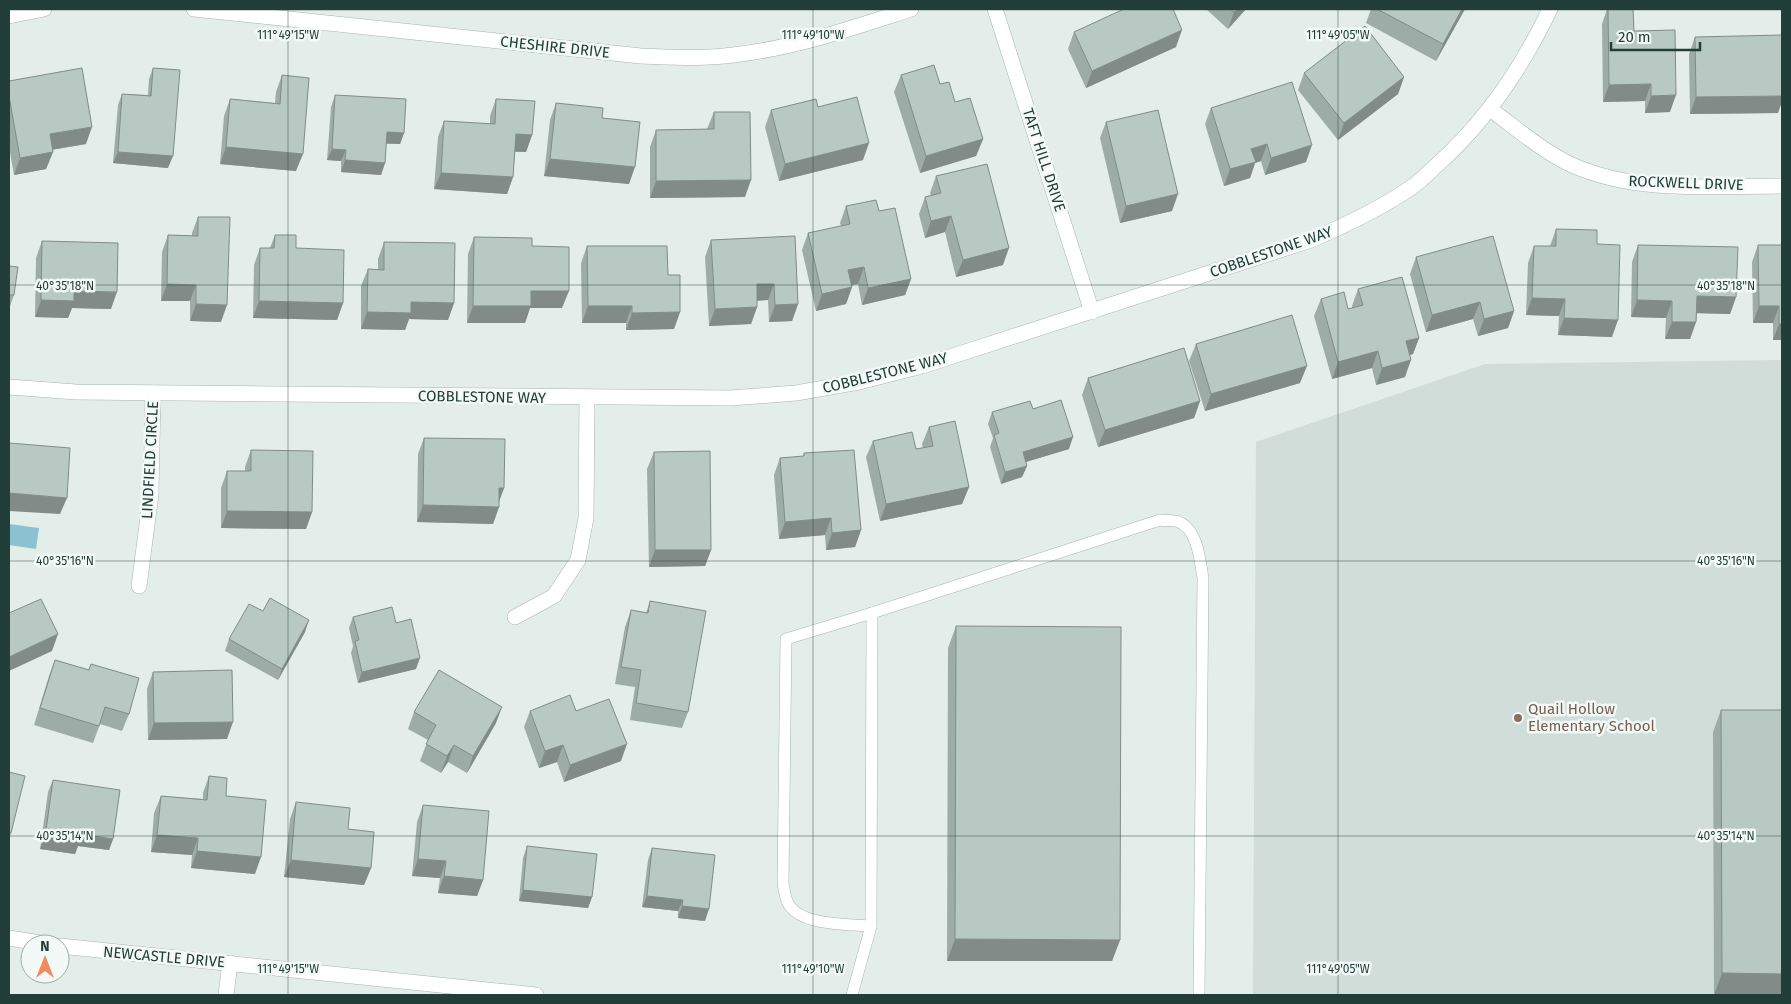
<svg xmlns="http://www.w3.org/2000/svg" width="1791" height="1004" viewBox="0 0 1791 1004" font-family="'Fira Sans',sans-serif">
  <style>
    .built { fill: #d1ddd8 }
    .water { fill: #8bc2d2 }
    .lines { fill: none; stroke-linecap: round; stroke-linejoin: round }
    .service-casing { stroke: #a5b5b0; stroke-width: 12 }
    .minor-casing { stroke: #a5b5b0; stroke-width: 16 }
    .tertiary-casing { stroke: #a5b5b0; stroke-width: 16 }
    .service { stroke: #fff; stroke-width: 11 }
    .minor { stroke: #fff; stroke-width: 15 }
    .tertiary { stroke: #fff; stroke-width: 15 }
    .wall { fill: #9eaca7 }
    .shaded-wall { fill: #818c88 }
    .building { fill: #b8c8c2; stroke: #818c88 }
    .ticks { fill: none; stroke: #223e38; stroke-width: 1; stroke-opacity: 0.45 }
    .education-dot { fill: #8d6e63; stroke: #f3f9f7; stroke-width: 2 }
    .labels { text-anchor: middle; stroke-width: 5; stroke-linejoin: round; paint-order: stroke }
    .street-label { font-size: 15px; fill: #223e38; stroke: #f3f9f7 }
    .education-label { font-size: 15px; fill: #785e54; stroke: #f3f9f7; text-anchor: start }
    .ticks-label { font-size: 12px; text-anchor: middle; fill: #223e38; stroke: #f3f9f7; stroke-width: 5; stroke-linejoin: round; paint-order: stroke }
  </style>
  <rect width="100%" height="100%" fill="#e3ede9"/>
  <path class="built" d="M1782,360v635h-529l3,-553 229,-78z"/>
  <path class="water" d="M9,524l30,4 -3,21 -27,-4z"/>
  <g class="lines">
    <defs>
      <g id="service">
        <path d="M871,926c-23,-2 -68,0 -82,-21 -4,-6 -5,-16 -6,-23l3,-243 86,-26"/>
        <path d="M852,995l19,-69 1,-313 288,-93c6,1 15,0 19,2 19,8 21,39 24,56l-4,417"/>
      </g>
      <g id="minor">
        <path d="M194,9l447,47c30,1 62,3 92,-1 62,-7 119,-27 178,-46"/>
        <path d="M995,9l97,303"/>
        <path d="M9,16l35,-7"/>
        <path d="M1490,109c26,19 52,42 82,56 65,29 140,21 210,21"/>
        <path d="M9,387l67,5 655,6 65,-5 63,-11 63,-16 389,-126c35,-15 69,-31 101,-53 9,-6 17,-15 25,-22 49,-44 85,-97 113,-156"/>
        <path d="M139,586l12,-92 2,-101"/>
        <path d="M515,617l39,-21 24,-36 8,-42 1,-120"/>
        <path d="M226,995l4,-32"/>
      </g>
      <g id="tertiary">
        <path d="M9,938l38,6"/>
        <path d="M60,946l476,49"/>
      </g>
    </defs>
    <use href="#service" class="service-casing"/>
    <use href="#minor" class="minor-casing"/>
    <use href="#tertiary" class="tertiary-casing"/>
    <use href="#service" class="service"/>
    <use href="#minor" class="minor"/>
    <use href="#tertiary" class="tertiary"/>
  </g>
  <g class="wall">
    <path d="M1206,9h40l-18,20z"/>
    <path d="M1371,9h94l-29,52 -70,-38z"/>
    <path d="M1607,9h26l1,22 36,81 -25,1v-12l-42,1 -1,-78z"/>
    <path d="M1074,32l102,15 -90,41 -18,-39z"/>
    <path d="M1695,37l83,76 -88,1 -1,-60z"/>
    <path d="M153,68l15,100 -55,-5 5,-58 4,-11 26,1 1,-16z"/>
    <path d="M1304,73l100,4 -6,17 -60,46 -40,-50z"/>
    <path d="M282,75l14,96 -76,-7 4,-48 6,-17 45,4 1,-11z"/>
    <path d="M901,75l39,9 43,55 -7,17 -56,17 -26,-81z"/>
    <path d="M9,81l77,63 -34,6 1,2 -7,17 -32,6 -5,-28z"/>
    <path d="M335,95l69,38 -4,11h-14l-1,19 -4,12 -40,-3v-11l-14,-1 4,-53z"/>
    <path d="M496,99l36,36 -6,17h-11l-2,25 -6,17 -73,-5 4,-52 6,-16 46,3v-8z"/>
    <path d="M556,103l46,15 27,66 -85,-8 6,-56z"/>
    <path d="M818,107l45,53 -84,21 -14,-54 6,-17z"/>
    <path d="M1211,108l95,54 -41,13 -4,-14 -6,2 -5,15 -26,8 -19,-62z"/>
    <path d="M714,112l31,85 -95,1v-51l6,-17 51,-1z"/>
    <path d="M1106,122l66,89 -52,12 -20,-85z"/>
    <path d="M936,176l67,89 -47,12 -11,-45 -20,6 -6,-24 6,-17 6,-1 -1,-3z"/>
    <path d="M846,206l33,5 32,68 -6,16 -43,10 -4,-21 -6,1v2l-6,17 -30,7 -14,-61 6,-17 33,-7 -1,-3z"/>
    <path d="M198,217l23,105 -31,-1v-20h-29l1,-49 6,-17 24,1v-3z"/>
    <path d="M1556,229l41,15 15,93 -54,-2 1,-19 -33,-1 2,-52 6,-17h16z"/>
    <path d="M275,235l21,13 47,55 -6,17 -84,-2 1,-53 6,-17h10z"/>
    <path d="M795,236l3,68 -6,17 -23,1 -1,-22 -11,1v6l-6,17 -42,2 -4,-69 6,-17z"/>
    <path d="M474,237l58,9 30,62h-32l-5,15h-58l1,-69z"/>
    <path d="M42,241l69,68 -39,-1 -4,10 -33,-1 1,-59z"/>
    <path d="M384,242l70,61 -6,17 -39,-1 -4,11 -44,-1v-43l7,-17h10v-10z"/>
    <path d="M1638,245l98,52 -6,17 -33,-1 -1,9 -6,17h-25l1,-21 -35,-1 1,-55z"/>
    <path d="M1758,245h24v95h-9v-17h-20l-1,-61z"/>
    <path d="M587,246l81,29 12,37 -6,17 -48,1v-7h-44l-1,-60z"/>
    <path d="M1416,257l98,54 -6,17 -30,8 -5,-17 -47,13 -16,-58z"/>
    <path d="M9,266l5,29 -5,14z"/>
    <path d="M1358,289l61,49 -6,16 -3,1 -5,22 -29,8 -4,-17 -40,11 -18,-63 7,-17 27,10 4,-1v-2z"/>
    <path d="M1196,344l104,39 -95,28 -16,-50z"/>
    <path d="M1088,378l112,23 -6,17 -96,29 -16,-52z"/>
    <path d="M1033,409l36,40 -43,13 1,4 -5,11 -21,7 -11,-37 3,-9 -5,-14 4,-12z"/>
    <path d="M929,427l40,60 -7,17 -82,17 -14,-64 7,-16 43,8 7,-1 -1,-4z"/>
    <path d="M424,438l80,50 -5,14v5l-6,17 -76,-2 1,-68z"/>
    <path d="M251,450l61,62 -6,17 -85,-1v-40l6,-17h18v-4z"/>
    <path d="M654,452l57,98 -6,16 -56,1 -2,-98z"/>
    <path d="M804,453l57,77 -6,17 -29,3 -1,-15 -46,4 -5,-64 6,-17 23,-1z"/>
    <path d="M650,601l38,111 -6,16 -52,-8 5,-33 -20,-3 10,-57 6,-17 15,3z"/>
    <path d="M263,611l42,21 -27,48 -53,-29 4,-12z"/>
    <path d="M353,617l43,6 20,46 -58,14 -7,-30 2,-7 -4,-18z"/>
    <path d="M956,626l164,314 -8,21h-165l1,-313z"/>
    <path d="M55,660l33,10 3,-6 38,50 -7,17 -22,-7 -7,19 -59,-18 15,-49z"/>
    <path d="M153,672l74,67 -79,1 -1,-51z"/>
    <path d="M1721,710l61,285h-68l-1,-263z"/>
    <path d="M530,711h46l45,50 -57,21 -7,-20 -18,6 -15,-41z"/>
    <path d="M414,712l82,11 -29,50 -19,-11 -7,11 -21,-12 8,-21 -20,-11z"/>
    <path d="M9,772l2,61 -2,8z"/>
    <path d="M209,776l17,20 29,78 -64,-6 1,-13 -41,-3 3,-39 7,-17 42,3v-6z"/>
    <path d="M53,780l60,59 -4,11 -31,-4 -3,8 -35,-5 8,-57z"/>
    <path d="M296,802l52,27 23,39 -7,17 -80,-8 6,-58z"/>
    <path d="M423,805l60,75 -6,16 -39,-3 2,-15 -28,-2 5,-54z"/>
    <path d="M527,846l65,51 -4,11 -69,-7 4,-43z"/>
    <path d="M652,848l53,73 -27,-3v-7l-36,-4 6,-47z"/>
  </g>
  <g class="shaded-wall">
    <path d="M1238,9h8l-18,20 6,-17z"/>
    <path d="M1462,9h3l-29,52 7,-17z"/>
    <path d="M1182,30l-6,17 -90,41 6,-17z"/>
    <path d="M1404,77l-6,17 -60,46 6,-17z"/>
    <path d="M1651,84l-6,17 -42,1 6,-17z"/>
    <path d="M1676,95l-6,17 -25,1 6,-17z"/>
    <path d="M1782,96v6l-4,11 -88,1 6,-17z"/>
    <path d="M92,127l-6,17 -43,7 7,-17z"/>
    <path d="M387,132l17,1 -4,11 -17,-1z"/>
    <path d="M516,134l16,1 -6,17 -16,-1z"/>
    <path d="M983,139l-7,17 -56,17 6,-17z"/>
    <path d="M869,143l-6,17 -84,21 6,-17z"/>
    <path d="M1267,144l-6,17 -6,2 -5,15 -26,8 6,-17 21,-20z"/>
    <path d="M1312,145l-6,17 -41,13 6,-17z"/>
    <path d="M226,147l77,7 -7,17 -76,-7z"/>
    <path d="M332,149l14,1 -5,11 -14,-1z"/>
    <path d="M53,152l-7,17 -32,6 6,-17z"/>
    <path d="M118,152l55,4 -5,12 -55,-5z"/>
    <path d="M550,159l85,8 -6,17 -85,-8z"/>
    <path d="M345,160l40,3 -4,12 -40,-3z"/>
    <path d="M441,173l72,4 -6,17 -73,-5z"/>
    <path d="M751,180l-6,17 -95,1 6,-17z"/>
    <path d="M1178,194l-6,17 -52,12 6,-17z"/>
    <path d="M951,216l-6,16 -20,6 6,-17z"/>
    <path d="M1009,248l-6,17 -47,12 7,-17z"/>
    <path d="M864,267l-6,17 -16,3 6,-17z"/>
    <path d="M911,279l-6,16 -43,10 6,-17z"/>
    <path d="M167,284l29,1 -6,16h-29z"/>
    <path d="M757,284h17l-6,16 -17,1z"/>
    <path d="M852,287l-6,17 -30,7 6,-17z"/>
    <path d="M74,291l43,1 -6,17 -39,-1 -4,10 -33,-1 6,-17z"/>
    <path d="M531,291h38l-7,17h-32l-5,15h-58l6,-17z"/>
    <path d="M1697,296l39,1 -6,17 -39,-1z"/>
    <path d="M1532,298l33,1 -6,17 -33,-1z"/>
    <path d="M1637,300l35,1 -6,17 -35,-1z"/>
    <path d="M259,301l84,2 -6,17 -84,-2z"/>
    <path d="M411,302l43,1 -6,17 -39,-1 -4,11 -44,-1 6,-17z"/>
    <path d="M1480,302l-7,17 -47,13 6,-17z"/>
    <path d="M196,304l31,1 -6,17 -31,-1z"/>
    <path d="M798,304l-6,17 -23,1 6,-17z"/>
    <path d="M588,306h44l-6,17h-44z"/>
    <path d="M1759,306h20l-6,17h-20z"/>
    <path d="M757,307l-6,17 -42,2 6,-17z"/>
    <path d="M1514,311l-6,17 -30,8 6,-17z"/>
    <path d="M680,312l-6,17 -48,1 6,-17z"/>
    <path d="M1564,318l54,2 -6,17 -54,-2z"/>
    <path d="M1672,322h24l-6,17h-25z"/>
    <path d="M1779,324h3v16h-9z"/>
    <path d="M1419,338l-6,16 -14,4 7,-17z"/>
    <path d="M1378,351l-6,17 -40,11 6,-17z"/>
    <path d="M1411,360l-6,17 -29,8 6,-17z"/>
    <path d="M1307,366l-7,17 -95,28 6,-17z"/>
    <path d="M1200,401l-6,17 -96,29 7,-17z"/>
    <path d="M1073,437l-4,12 -50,15 4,-12z"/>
    <path d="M1027,466l-5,11 -21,7 4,-12z"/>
    <path d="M969,487l-7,17 -82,17 6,-17z"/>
    <path d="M499,488h5l-6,16z"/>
    <path d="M9,493l58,5 -7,16 -51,-3z"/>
    <path d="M423,505l76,2 -6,17 -76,-2z"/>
    <path d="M227,511l85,1 -6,17 -85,-1z"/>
    <path d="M831,518l-6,17 -46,4 6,-17z"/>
    <path d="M861,530l-6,17 -29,3 6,-17z"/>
    <path d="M655,550h56l-6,16 -56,1z"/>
    <path d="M309,620l-4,12 -27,48 4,-11z"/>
    <path d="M58,634l-6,17 -43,20v-14z"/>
    <path d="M420,658l-4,11 -58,14 4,-11z"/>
    <path d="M502,707l-6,16 -29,50 6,-17z"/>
    <path d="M233,722l-6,17 -79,1 6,-17z"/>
    <path d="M627,744l-6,17 -57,21 6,-17z"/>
    <path d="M454,745l-6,17 -7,11 6,-17z"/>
    <path d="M563,745l-6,17 -18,6 6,-17z"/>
    <path d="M80,834l33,5 -4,11 -31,-4 -3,8 -35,-5 5,-12z"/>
    <path d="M157,835l41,3 -6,17 -41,-3z"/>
    <path d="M197,851l64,6 -6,17 -64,-6z"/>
    <path d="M418,859l28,2 -6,17 -28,-2z"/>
    <path d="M291,860l80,8 -7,17 -80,-8z"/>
    <path d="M444,876l39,4 -6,16 -39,-3z"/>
    <path d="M523,890l69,7 -4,11 -69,-7z"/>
    <path d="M647,896l36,4 -5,11 -36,-4z"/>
    <path d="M682,906l27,3 -4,12 -27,-3z"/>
    <path d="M955,939l165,1 -8,21h-165z"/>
    <path d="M1722,973l60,1v21h-68z"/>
  </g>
  <g class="building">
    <path d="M1124,9h49l9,21 -90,41 -18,-39z"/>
    <path d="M1230,9h8l-4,3z"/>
    <path d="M1377,9h85l-19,35z"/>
    <path d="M1608,9h25l1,22 41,-1 1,65 -25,1v-12l-42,1z"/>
    <path d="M1365,26l39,51 -60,46 -40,-50z"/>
    <path d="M1782,35v61l-86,1 -1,-60z"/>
    <path d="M934,65l6,19 9,-2 6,20 15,-4 13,41 -57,17 -25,-81z"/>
    <path d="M82,68l10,59 -42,7 3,18 -33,6 -11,-62v-15z"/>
    <path d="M153,68l27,2 -7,86 -55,-4 4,-58 29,2z"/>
    <path d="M282,75l27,3 -6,76 -77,-7 4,-48 50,5z"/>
    <path d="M1292,82l20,63 -41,13 -4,-14 -16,5 5,13 -26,7 -19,-61z"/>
    <path d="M335,95l71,4 -2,34 -17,-1 -2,31 -40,-3 1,-10 -14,-1z"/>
    <path d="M857,97l12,46 -84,21 -14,-54 45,-11 2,8z"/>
    <path d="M496,99l39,2 -3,34 -16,-1 -3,43 -72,-4 3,-52 51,3z"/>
    <path d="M556,103l47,5 -1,10 38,4 -5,45 -85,-8z"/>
    <path d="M1158,110l20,84 -52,12 -20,-84z"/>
    <path d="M714,112h36l1,68 -95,1v-51l58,-1z"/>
    <path d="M987,164l22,84 -46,12 -12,-44 -20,5 -6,-24 16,-4 -5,-17z"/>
    <path d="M876,200l3,11 16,-3 16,71 -43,9 -4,-21 -16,3 4,17 -30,7 -14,-61 42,-9 -4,-18z"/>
    <path d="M198,217h32l-3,88 -31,-1v-19l-29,-1 1,-49 30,1z"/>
    <path d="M1556,229l41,1v14l23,1 -2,75 -54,-2 1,-19 -33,-1 2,-52h22z"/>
    <path d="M275,235h21v13l48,2 -1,53 -84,-2 1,-53h14z"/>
    <path d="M795,236l3,68 -23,1 -1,-21h-17v23l-42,2 -4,-69z"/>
    <path d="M1493,236l21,75 -30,8 -4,-17 -48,13 -16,-58z"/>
    <path d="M474,237l58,1v8l37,1v44h-38v15h-58z"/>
    <path d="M42,241l76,2 -1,49 -43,-1v10l-33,-1z"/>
    <path d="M384,242l71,1 -1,60 -43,-1v11l-44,-1 1,-43 16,1z"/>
    <path d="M1638,245l100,2 -2,50 -39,-1 -1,26h-24v-21l-35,-1z"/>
    <path d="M1758,245h24v79h-3v-18h-20z"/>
    <path d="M587,246h80l1,29h12v37l-48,1v-7h-44z"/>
    <path d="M9,266l9,1 -4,28h-5z"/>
    <path d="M1402,277l17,61 -13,3 5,19 -29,8 -4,-17 -40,11 -17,-63 23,-7 4,17 15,-4 -5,-16z"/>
    <path d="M1292,315l15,51 -96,28 -15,-50z"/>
    <path d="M1184,348l16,53 -95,29 -17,-52z"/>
    <path d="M1061,400l12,37 -50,15 4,14 -22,6 -11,-37 5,-2 -7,-21 38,-11 3,8z"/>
    <path d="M955,421l14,66 -83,17 -13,-63 39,-9 4,17 17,-3 -4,-19z"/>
    <path d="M424,438l81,1 -1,49h-5v19l-76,-2z"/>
    <path d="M9,443l61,5 -3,50 -58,-5z"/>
    <path d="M251,450l62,1 -1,61 -85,-1v-40h24z"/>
    <path d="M854,450l7,80 -29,3 -1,-15 -46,4 -5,-64 24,-2v-3z"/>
    <path d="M710,451l1,99h-56l-1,-98z"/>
    <path d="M270,598l39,22 -27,49 -53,-30 20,-35 14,7z"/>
    <path d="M41,599l17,35 -49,23v-44z"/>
    <path d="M650,601l56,10 -18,101 -52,-9 5,-33 -20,-3 10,-57 17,3z"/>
    <path d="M392,607l4,16 15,-4 9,39 -58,14 -7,-31 4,-1 -6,-23z"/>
    <path d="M956,626l165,1 -1,313 -165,-1z"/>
    <path d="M55,660l34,10 2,-6 48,14 -10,36 -24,-7 -6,19 -59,-18z"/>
    <path d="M232,670l1,52 -79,1 -1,-51z"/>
    <path d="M439,670l63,37 -29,49 -19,-11 -7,11 -21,-12 10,-19 -22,-13z"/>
    <path d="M570,695l6,16 33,-12 18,45 -57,21 -7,-20 -18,6 -15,-40z"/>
    <path d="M1721,710h61v264l-60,-1z"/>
    <path d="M9,772l16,4 -14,57h-2z"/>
    <path d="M209,776l18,2 -1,18 40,4 -5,57 -64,-6 1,-13 -41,-3 4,-39 46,4z"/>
    <path d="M53,780l67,10 -7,49 -33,-5 -1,8 -34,-5z"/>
    <path d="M296,802l54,6 -2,21 26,3 -3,36 -80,-8z"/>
    <path d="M423,805l66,6 -6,69 -39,-4 2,-15 -28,-2z"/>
    <path d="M527,846l70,8 -5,43 -69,-7z"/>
    <path d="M652,848l63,7 -6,54 -27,-3 1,-6 -36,-4z"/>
  </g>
  <path class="ticks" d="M288,9v986M813,9v986M1338,9v986M9,10h1773M9,285h1773M9,561h1773M9,836h1773"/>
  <circle class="education-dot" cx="1518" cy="718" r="5"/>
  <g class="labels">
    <g class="street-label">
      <text transform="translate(555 47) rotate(6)" y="5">CHESHIRE DRIVE</text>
      <text transform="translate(1044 160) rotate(72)" y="5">TAFT HILL DRIVE</text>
      <text transform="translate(1686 183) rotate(2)" y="5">ROCKWELL DRIVE</text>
      <text transform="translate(1271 252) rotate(-19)" y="5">COBBLESTONE WAY</text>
      <text transform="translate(885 373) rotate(-14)" y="5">COBBLESTONE WAY</text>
      <text transform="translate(482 397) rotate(1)" y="5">COBBLESTONE WAY</text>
      <text transform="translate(150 460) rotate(-87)" y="5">LINDFIELD CIRCLE</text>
      <text transform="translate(164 957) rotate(5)" y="5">NEWCASTLE DRIVE</text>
    </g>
    <g class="education-label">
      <text x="1528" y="714">Quail Hollow<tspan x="1528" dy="17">Elementary School</tspan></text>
    </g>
  </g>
  <g class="ticks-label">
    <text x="288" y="39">111°49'15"W</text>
    <text x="813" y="39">111°49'10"W</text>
    <text x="1338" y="39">111°49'05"W</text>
    <text x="65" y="290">40°35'18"N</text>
    <text x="1726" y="290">40°35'18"N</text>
    <text x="65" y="565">40°35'16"N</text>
    <text x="1726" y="565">40°35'16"N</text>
    <text x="65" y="840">40°35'14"N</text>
    <text x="1726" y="840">40°35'14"N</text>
    <text x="288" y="973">111°49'15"W</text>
    <text x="813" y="973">111°49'10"W</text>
    <text x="1338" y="973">111°49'05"W</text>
  </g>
  <rect width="1791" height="1004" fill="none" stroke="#223e38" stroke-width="20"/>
  <g transform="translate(45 959)"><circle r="24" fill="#f3f9f7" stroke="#9faeab"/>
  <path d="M0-4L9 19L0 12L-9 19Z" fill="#f28a5b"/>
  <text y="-8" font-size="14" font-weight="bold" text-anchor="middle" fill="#223e38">N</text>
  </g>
  <path d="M1611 42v8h89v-8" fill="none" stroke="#223e38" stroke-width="2.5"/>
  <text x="1618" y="42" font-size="15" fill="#223e38" stroke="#f3f9f7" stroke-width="4" paint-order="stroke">20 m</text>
</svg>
